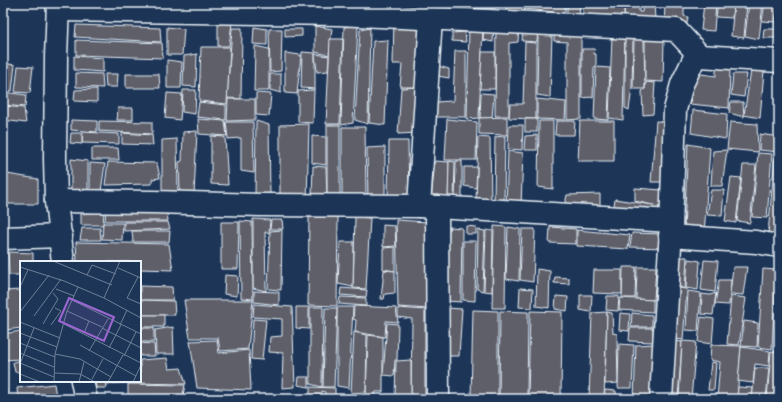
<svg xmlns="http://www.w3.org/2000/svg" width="782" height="402" viewBox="0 0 782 402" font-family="Mynerve,sans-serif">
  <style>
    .building { fill: #5f5f69; stroke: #e8f1f8 }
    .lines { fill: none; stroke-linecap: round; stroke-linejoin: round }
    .minor-casing { stroke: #e8f1f8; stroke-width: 25 }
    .tertiary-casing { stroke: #e8f1f8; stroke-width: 25 }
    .minor { stroke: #1d3557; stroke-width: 22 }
    .tertiary { stroke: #1d3557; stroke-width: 22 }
    .inset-road { fill: none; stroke: #6e8097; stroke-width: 1 }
    .view { fill: #9c67d0; fill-opacity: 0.15; stroke: #9c67d0; stroke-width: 2 }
    .inset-edge { fill: none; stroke: #e8f1f8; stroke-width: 2 }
  </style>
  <rect width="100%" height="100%" fill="#1d3557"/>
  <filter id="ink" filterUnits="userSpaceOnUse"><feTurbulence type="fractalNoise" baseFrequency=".025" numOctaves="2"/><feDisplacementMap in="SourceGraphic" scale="8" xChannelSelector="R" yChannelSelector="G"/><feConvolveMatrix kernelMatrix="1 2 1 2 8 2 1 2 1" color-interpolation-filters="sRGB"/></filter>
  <g filter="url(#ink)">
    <g class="building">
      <path d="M373,3h30v3l-30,-1z"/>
      <path d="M462,3h16l-1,4 -15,-1z"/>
      <path d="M479,3h17l-1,5 -16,-1z"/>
      <path d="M507,3h7v1l10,2 2,12 -20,-7z"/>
      <path d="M526,3h39v10l-40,-4z"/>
      <path d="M567,3h13l-1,14 -12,-3z"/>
      <path d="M583,3h41v13l-41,-1z"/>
      <path d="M654,3l1,16 -30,1 -1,-15 15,1v6h3l1,-8z"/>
      <path d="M665,3h19v13l4,1 -2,12 -22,-1z"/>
      <path d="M704,3h12l-2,28 -13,-1z"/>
      <path d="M718,3h15l-1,15 -16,-1z"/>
      <path d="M734,3h13l-3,35 -13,-2z"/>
      <path d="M749,3h14l-4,36 -14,-3z"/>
      <path d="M765,3h13l-3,19 -13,-1z"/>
      <path d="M779,3v24h-4z"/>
      <path d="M394,18l27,2 -2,67h-19l2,-23h-9z"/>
      <path d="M218,21l14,2 -3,23h-11z"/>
      <path d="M76,25l84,3 1,14 -86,-5z"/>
      <path d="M484,25h10l-1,17 -10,-2z"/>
      <path d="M496,25l23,2 -1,15 -9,1v73h-14z"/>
      <path d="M523,25h15l-1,17 -15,-1z"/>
      <path d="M315,26l17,3 -3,26 -14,-3z"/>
      <path d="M358,26l-5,97 -12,2 3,-98z"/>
      <path d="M167,27l17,2 -2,26h-15z"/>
      <path d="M254,27l13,2v16l-14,-1z"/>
      <path d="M469,27h14l-4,91 -12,1z"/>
      <path d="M232,28h10l-1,71 -14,-1z"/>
      <path d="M370,28l-2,96 -13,-4 5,-90z"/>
      <path d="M269,29h13l-1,42 -11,1z"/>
      <path d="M285,29h17v7l-17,1z"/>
      <path d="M764,29h13v9h-14z"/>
      <path d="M465,32l1,10 -14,-1v-8z"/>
      <path d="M554,33l27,2v84l-14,1v-78l-13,-1z"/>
      <path d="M552,34l-2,63 -13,-2 1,-60z"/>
      <path d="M625,34l-2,86 -14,-2 3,-83z"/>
      <path d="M625,38h8l-1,50 -3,22 -4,-2z"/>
      <path d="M634,38l10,1 1,50h-12z"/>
      <path d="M645,38l19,2 -1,42 -18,-1z"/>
      <path d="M330,39h13l-3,85h-14z"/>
      <path d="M76,40l86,3 1,15 -87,-3z"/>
      <path d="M388,40l-3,85 -16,-2 4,-82z"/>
      <path d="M525,42l11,1v76l-27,-1 1,-14h13z"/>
      <path d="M255,46l14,3v42h-15z"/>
      <path d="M201,47h29l-3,57 -28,-3z"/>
      <path d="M582,49h13l-1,5h2v13h-2l-1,30 -11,1z"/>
      <path d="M455,51h11v66h-30l-1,-15 18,-1z"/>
      <path d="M302,52l13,1v36l-14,-1z"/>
      <path d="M482,52h13v37h-15z"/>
      <path d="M285,53l16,2 -4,39 -12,-1z"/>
      <path d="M197,54l-1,33 -13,-1 1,-30z"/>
      <path d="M315,54l14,2 -1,15 -11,1z"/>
      <path d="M74,56l29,2v14l-29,-2z"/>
      <path d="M167,60l15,2 -1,26h-14z"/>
      <path d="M3,63l12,2 -3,26 -9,-1z"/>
      <path d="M18,66l15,1 -3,26 -15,-1z"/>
      <path d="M438,66l11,3v9l-12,-2z"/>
      <path d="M596,67l14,1 -2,52 -14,-1z"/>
      <path d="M716,68l14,1 -1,39 -39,-4 4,-31 22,3z"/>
      <path d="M751,70l13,1 -4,47 -16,-3z"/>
      <path d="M76,73l26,1 1,14 -27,-1z"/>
      <path d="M105,74h13l-1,13h-11z"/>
      <path d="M126,74h33l1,14h-34z"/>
      <path d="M270,74h11v19l-11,-3z"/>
      <path d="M733,74h14l-3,23 -13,-2z"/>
      <path d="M646,82l9,1 -2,31 -10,1 -1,-24 3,-2z"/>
      <path d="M420,87l-2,46 -20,1 3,-46z"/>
      <path d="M97,89v13l-23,-1 1,-11z"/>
      <path d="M183,90h13l-1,24 -13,-2z"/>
      <path d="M314,90l-1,33 -15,-1v-31z"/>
      <path d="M3,92l23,3 -1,12 -22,-2z"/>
      <path d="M167,93l15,1 -2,26 -15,-2z"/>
      <path d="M256,93l15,1 -2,22 -13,-1z"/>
      <path d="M481,93l13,1 -2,24h-12z"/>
      <path d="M228,99h27v21l-28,1z"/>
      <path d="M537,99l29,3 -1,18 -28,-1z"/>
      <path d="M199,102l27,3v15l-29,-3z"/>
      <path d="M731,102h12l1,15 -15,-4z"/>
      <path d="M779,102v32l-3,-1z"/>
      <path d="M3,106l21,2 2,15 -23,-3z"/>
      <path d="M118,108h15v12h-16z"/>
      <path d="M693,110l34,4 -1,25 -35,-6z"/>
      <path d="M507,117v18l-28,-1v-16z"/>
      <path d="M198,119l27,2 2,15 -28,-2z"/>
      <path d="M447,119l30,3 -1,38h-31z"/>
      <rect x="525" y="119" width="12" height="13"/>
      <path d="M71,120l26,1v11l-26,-2z"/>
      <path d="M99,121l53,1v12l-53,-3z"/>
      <path d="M256,121l13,4 1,71 -15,2z"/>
      <path d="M539,121h14v68l-15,-2z"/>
      <path d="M556,121h19l-1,14h-19z"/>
      <path d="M580,121h34v40h-36z"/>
      <path d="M656,121l12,1 -5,60h-12z"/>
      <path d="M226,122h27l1,51 -13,-2v-33l-13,1z"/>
      <path d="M730,122l27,2 1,28 -31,-3z"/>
      <path d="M309,124l-2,78 -27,-1v-76z"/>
      <path d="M327,125h13v74l-13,-1z"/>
      <path d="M509,125h14l-1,25 -14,-1z"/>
      <path d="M342,127h23l1,75h-24z"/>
      <path d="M197,131l-3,64 -14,-1 -1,-32 3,-1 1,-29z"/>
      <path d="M83,132l36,2v10l-37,-1z"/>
      <path d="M71,133h11v11l-12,-1z"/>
      <path d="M122,133l30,2 1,10 -31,-1z"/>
      <path d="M760,134l19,3v15l-20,-2z"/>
      <path d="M537,135v15h-13l1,-14z"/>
      <path d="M211,136l14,1 3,48 -17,-1z"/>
      <path d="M312,136l14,1v28l-14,-2z"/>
      <path d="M505,136l-1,67 -10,-1 1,-65z"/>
      <path d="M478,137l12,1 1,65h-15z"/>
      <path d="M177,139l1,55 -16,-1v-53z"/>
      <path d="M389,141h19l1,59 -21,-1z"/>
      <path d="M688,144l22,4 -6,87 -20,-5z"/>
      <path d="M385,147v55h-17l-1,-54z"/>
      <path d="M92,148h26l1,12h-27z"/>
      <path d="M727,150l-5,36h-11l2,-35z"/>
      <path d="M508,151l15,2 -2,53h-15z"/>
      <path d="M758,153l14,1 -5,64 -15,-1z"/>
      <path d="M775,155h4v80l-11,-1z"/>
      <path d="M71,159l17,2v31l-17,1z"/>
      <path d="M435,161l14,1 -1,40 -17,-2z"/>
      <path d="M449,161l6,1 -1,40h-6z"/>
      <path d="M456,161h6v41h-7z"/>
      <path d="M108,162l49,1 3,15 -8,1v5l-47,1z"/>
      <path d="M90,163l15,1 -4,27 -11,1z"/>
      <path d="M743,165h13l-6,58 -13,-2z"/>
      <path d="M313,166l13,1 1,31h-15z"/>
      <path d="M464,167h13l-1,21 -12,-2z"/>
      <path d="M7,174l31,5v25h-32z"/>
      <path d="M731,177l10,1 -5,45 -11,-2z"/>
      <path d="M635,188l27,2 -1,17 -26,-6z"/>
      <path d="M711,190h13l-2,26 -15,-1z"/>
      <path d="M600,194v21l-37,-2 4,-18z"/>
      <path d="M615,199l44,7 -1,5 -45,2z"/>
      <path d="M106,210l61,3 1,8h-63z"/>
      <path d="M104,211l-1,14h-22v-11z"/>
      <path d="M338,216l-1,90 -29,-1 1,-88z"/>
      <path d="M355,217l15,1 -4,71 -13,-1z"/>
      <path d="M253,219l17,1 -1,13 -4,-1 1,59 -13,-3z"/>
      <path d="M271,220h11l1,9h-13z"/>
      <path d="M396,220l32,2 1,87 -31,-2z"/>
      <path d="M240,221l12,1 1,77 -12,-1z"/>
      <path d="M124,222h44l2,7 -46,2z"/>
      <path d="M221,222h18l-1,47h-17z"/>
      <path d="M103,223h20l-1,17 -20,-1z"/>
      <path d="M383,225l12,1 1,20 -13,1z"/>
      <path d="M466,226l10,1v7h-10z"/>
      <path d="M494,226l12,1 -1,81h-13z"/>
      <path d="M449,227l13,1 -1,74 -14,-1z"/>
      <path d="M508,227l12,2 -1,52 -13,-2z"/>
      <path d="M550,227l26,2v15l-27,-1z"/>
      <path d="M82,228h18l1,12h-21z"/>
      <path d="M522,229h13l-2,53 -13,-2z"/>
      <path d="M282,230l-1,60 -13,-1 2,-58z"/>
      <path d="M478,230l7,1 -2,60 -6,-2z"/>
      <path d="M486,230l7,1 -1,61 -8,-1z"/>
      <path d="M577,230l53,5 -2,14 -51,-3z"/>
      <path d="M132,231h38l-1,11h-36z"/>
      <path d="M632,233l30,1 2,14 -34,-1z"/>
      <path d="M463,241h13l-1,60 -12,-1z"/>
      <path d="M76,242l93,2 4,26 -33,-1v-7h-63z"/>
      <path d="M340,242h14l-1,45 -15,-3z"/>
      <path d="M395,247v24l-12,-2v-21z"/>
      <path d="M8,252l25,1v9h-12v13h-12z"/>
      <path d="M680,257h7l-2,32 -7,-3z"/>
      <path d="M688,259l12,2 -2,29 -12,-2z"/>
      <path d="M704,260l14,1 -3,31 -14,-2z"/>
      <path d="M623,267h13l-1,31h-13z"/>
      <path d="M637,267h19l-2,33 -18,-1z"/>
      <path d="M733,267h14l-4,28 -13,-1z"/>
      <path d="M537,269l13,2 -1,37 -13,-2z"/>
      <path d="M763,269l13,1 -4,79 -14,-2z"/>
      <path d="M384,270l11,1v22l-10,1 -1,5h-3z"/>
      <path d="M594,270h28v24l-29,-1z"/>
      <path d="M225,275l13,1 -1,20 -13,-2z"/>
      <path d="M555,277l14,1v6l-15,-1z"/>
      <path d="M719,280h12l-2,25 -14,-1z"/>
      <path d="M140,286l32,1 1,13h-33z"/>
      <path d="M341,288l26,2 -1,7 -26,-2z"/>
      <path d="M520,288l13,1 -1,19 -13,-1z"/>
      <path d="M679,288l8,1 -4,51 -7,-1z"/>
      <path d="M21,290v38l-15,2 -2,-39z"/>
      <path d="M254,291l25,1v13l-25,-3z"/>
      <path d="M688,291l13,2 -3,38 -12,-1z"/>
      <path d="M716,293l-3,22 -12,-1 1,-20 8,1z"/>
      <path d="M580,295h12l-1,17 -11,-2z"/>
      <path d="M556,296l12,1 -1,14 -12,-2z"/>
      <path d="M607,296h12l-1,15 -12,-1z"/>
      <path d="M731,296l15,2 -7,47 -12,-1z"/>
      <path d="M340,297l26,1v8l-27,-2z"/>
      <path d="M620,298l33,2v12l-34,-2z"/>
      <path d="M140,300l34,1 1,14h-35z"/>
      <path d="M184,300h69l-5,49 -28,2 -2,-13h-28z"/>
      <path d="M254,304l38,3 3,80 -13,1 1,-35 -14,-1 1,-15 12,-1v-17l-29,-2z"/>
      <path d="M354,306l42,2 2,14 -12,-1 -1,16 -30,-5 1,-12 -3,-1z"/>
      <path d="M296,307h13v22l-13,-1z"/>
      <path d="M310,307h13l-1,80 -12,-3z"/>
      <path d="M337,307h16l-4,81 -12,-2z"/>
      <path d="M325,308h12l-3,79h-11z"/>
      <path d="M398,308l27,2v89h-14l1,-80 -14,-2z"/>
      <path d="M446,308l16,1 -3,47h-15z"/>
      <path d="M473,310l25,1v88h-27z"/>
      <path d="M500,311l28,1 -1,87h-28z"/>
      <path d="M530,311l32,1 -1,87h-33z"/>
      <path d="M607,312l-3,87h-15l3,-86z"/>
      <path d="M607,312l5,1 1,20 4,1 1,49 -13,1z"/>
      <path d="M620,313l10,1 -1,17 -10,-1z"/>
      <path d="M632,313l20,2v12h-21z"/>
      <rect x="140" y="315" width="24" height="12"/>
      <path d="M701,317l13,2 -2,25 -14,-2z"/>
      <path d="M253,319l13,1 -4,40 -11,-1z"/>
      <path d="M744,321l14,2 -1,24 -16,-1z"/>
      <path d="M387,323l11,1 -1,36h-2l-1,16 -11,-1z"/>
      <path d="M173,327l1,27h-18l-1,-24z"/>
      <rect x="140" y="328" width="14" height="14"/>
      <path d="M630,328h23v14l-24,-1z"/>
      <path d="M21,331v28l-18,1v-26z"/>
      <path d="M354,332l13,3 -1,57 -15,1z"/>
      <path d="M368,335l15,2v55h-7l-3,7 -7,-1z"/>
      <path d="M217,340l2,13 30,-3 2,40 -54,-2 -7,-47z"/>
      <path d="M675,341l7,1 -4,57h-7z"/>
      <path d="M682,341l14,1 -5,57h-12z"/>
      <path d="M140,343l14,1 1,12h-15z"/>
      <path d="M619,344l15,1 -2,43h-14z"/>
      <path d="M655,344l-1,55h-20l2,-54z"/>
      <path d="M711,345l30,1 -4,53h-20l3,-37 -10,-2z"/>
      <path d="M741,347l29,4 -1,15 -14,-2 -2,19 -15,-2z"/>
      <path d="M771,351l8,1v47h-12z"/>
      <path d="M167,358l2,11 12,-1 5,16 -52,-1v-2h6v-21z"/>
      <path d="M411,360v39l-16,-1 1,-37z"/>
      <path d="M21,361v11h-6l-2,-10z"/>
      <path d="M711,362l5,1 -2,27h-6z"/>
      <path d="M755,368h14l-3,31h-14z"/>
      <path d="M3,375l5,24h-5z"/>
      <path d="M299,377h10v10l-11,-2z"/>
      <path d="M95,381h11l1,7h-11z"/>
      <path d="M106,381h27l1,2 -28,1z"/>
      <path d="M54,384l2,12 -24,3h-14l-1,-11z"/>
      <path d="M128,384l57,1 -2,10 -55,1z"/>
      <path d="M310,387l25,1v8h-10v-4l-3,-1v4l-12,1z"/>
      <path d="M738,387l15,1 -1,11h-15z"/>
      <path d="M605,390l11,1v8h-12z"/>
    </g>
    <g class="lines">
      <defs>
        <g id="minor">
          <path d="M58,10l280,4 338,16 24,26 79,5"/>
          <path d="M56,201l97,1 109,3 157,1 252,15"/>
          <path d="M419,206l12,-188"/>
          <path d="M437,207l1,192"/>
          <path d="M670,236l86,6 23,4"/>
          <path d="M3,238l58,-2"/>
          <path d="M661,399l10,-170 4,-119 7,-26 12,-25 6,-3"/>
        </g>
        <g id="tertiary">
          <path d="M58,3l-2,54 -1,101 1,43 7,61"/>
          <path d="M82,381l4,18"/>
        </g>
      </defs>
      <use href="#minor" class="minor-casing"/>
      <use href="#tertiary" class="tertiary-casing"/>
      <use href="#minor" class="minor"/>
      <use href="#tertiary" class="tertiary"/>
    </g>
  </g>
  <g transform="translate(20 261)">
    <rect width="121" height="121" fill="#1d3557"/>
    <path class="inset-road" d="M33,0l34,14 5,-10 24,9M0,6l44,14 40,17 16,-37M98,7l23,10M67,14l25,10M118,16l-11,21 14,6M0,26l8,-17M36,28l18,7M84,37l37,20M52,39l69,34M47,50l35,16M0,51l29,-37M14,55l27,-37M0,61l40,16M23,63l15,-25 -5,-6M44,63l77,39M31,64l10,-14 -6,-3M100,64l7,-15M82,67l39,20M0,72l37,14M64,72l5,-12M0,82l35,14M60,84l56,31M89,87l12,-23M69,90l19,-32M0,92l34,14M35,93l25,5 31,18M104,95l12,-24M0,102l34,14M0,103l14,-36M34,112l26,1 15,8M0,113l20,8M72,118l11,-20M34,121l1,-28 12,-43 11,-24M59,121l5,-20M88,121l15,-27M113,121l8,-17"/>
    <path class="view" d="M49,37l45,19 -10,24 -45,-20z"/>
    <rect width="121" height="121" class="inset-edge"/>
  </g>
  <rect width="782" height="402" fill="none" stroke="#1d3557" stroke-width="16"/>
  <rect x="8" y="8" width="766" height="386" fill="none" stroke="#e8f1f8" stroke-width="1.5" filter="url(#ink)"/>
</svg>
